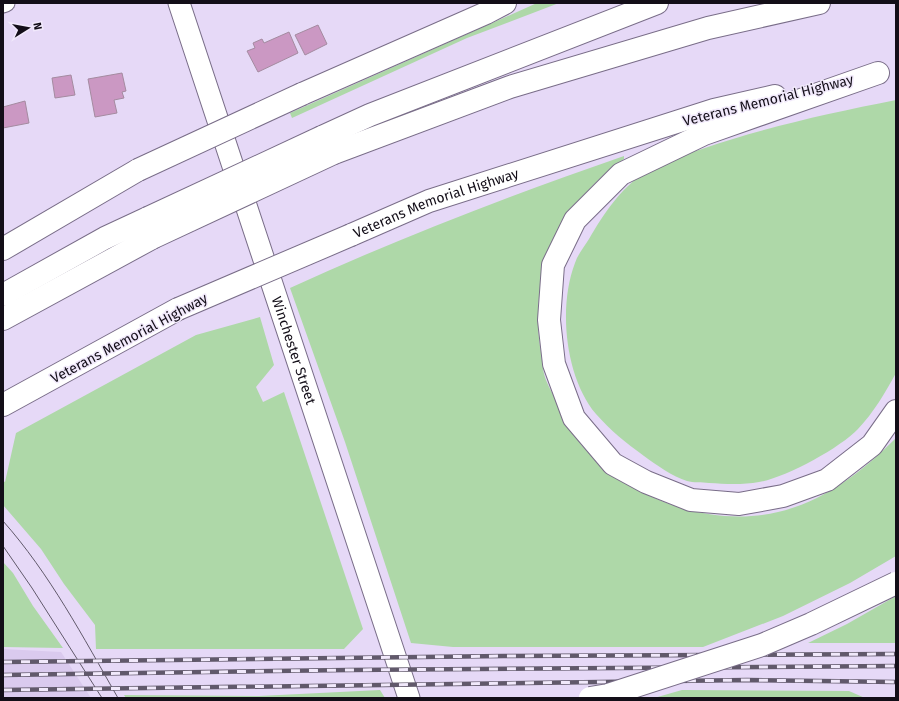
<svg xmlns="http://www.w3.org/2000/svg" width="899" height="701" viewBox="0 0 899 701" font-family="'Fira Sans',sans-serif">
  <style>
    .built { fill: #dacaee }
    .green { fill: #aed8a8 }
    .building { fill: #cb98c3; stroke: #a48ba0 }
    .lines { fill: none; stroke-linecap: round; stroke-linejoin: round }
    .minor-casing { stroke: #796d88; stroke-width: 19 }
    .major-casing { stroke: #796d88; stroke-width: 23 }
    .highway-casing { stroke: #796d88; stroke-width: 24 }
    .minor { stroke: #fff; stroke-width: 17 }
    .major { stroke: #fff; stroke-width: 21 }
    .highway { stroke: #fff; stroke-width: 22 }
    .tram { stroke: #61596b; stroke-width: 1 }
    .rail-casing { stroke: #61596b; stroke-width: 4.5 }
    .rail { stroke: #f1e9fb; stroke-width: 3; stroke-dasharray: 9; stroke-linecap: butt }
    .highway-bridge-casing { stroke: #796d88; stroke-width: 24; stroke-linecap: butt }
    .highway-bridge { stroke: #fff; stroke-width: 22 }
    .labels { text-anchor: middle; stroke-width: 3; stroke-linejoin: round; paint-order: stroke }
    .street-label { font-size: 14px; fill: #130e18; stroke: #f1e9fb }
  </style>
  <rect width="100%" height="100%" fill="#e6d9f7"/>
  <path class="built" d="M3,649l58,3 30,46h-88z"/>
  <g class="green">
    <path d="M537,3h22l-92,35 -175,80 -2,-5z"/>
    <path d="M896,100v273c-11,20 -22,39 -38,56 -18,19 -73,49 -99,53 -16,3 -34,2 -50,1 -7,-1 -16,0 -22,-2 -14,-4 -32,-17 -43,-25 -18,-13 -34,-26 -48,-42 -31,-37 -38,-107 -21,-151 3,-9 9,-16 14,-24 14,-24 31,-50 55,-66 17,-11 39,-18 58,-24 64,-22 128,-36 194,-49z"/>
    <path d="M624,156v3c-61,43 -95,112 -84,187 2,10 2,24 6,34 3,8 8,16 12,24 7,16 17,35 29,47 47,49 124,77 191,61 47,-11 85,-41 118,-74v118l-46,27 -67,33 -80,31h-250l-42,-4 -66,-201 -55,-154c109,-50 221,-93 334,-132z"/>
    <path d="M260,317l14,48 -18,22 7,15 21,-10 79,237 -19,20h-248l-1,-24 -31,-41 -23,-35 -38,-44v-24l2,1 11,-49 180,-98z"/>
    <path d="M3,562l10,11 20,33 30,42 -60,-1z"/>
    <path d="M896,596v47h-88l39,-19z"/>
    <path d="M380,690l5,8h-259l-2,-3 135,1z"/>
    <path d="M682,690l167,1 16,7h-211z"/>
  </g>
  <g class="building">
    <path d="M318,25l9,19 -22,11 -10,-20z"/>
    <path d="M289,32l9,21 -40,19 -11,-21 8,-3 -2,-5 9,-4 2,4z"/>
    <path d="M122,73l4,18 -4,1 2,6 -10,2 3,13 -22,4 -7,-38z"/>
    <path d="M71,75l4,20 -20,3 -3,-20z"/>
    <path d="M25,101l4,22 -26,5v-21z"/>
  </g>
  <g class="lines">
    <defs>
      <path id="minor" d="M3,4l3,-1"/>
      <g id="major">
        <path id="s1" d="M179,3l230,695"/>
      </g>
      <g id="highway">
        <path d="M878,73l-174,61 -83,40 -46,46 -22,45 -4,55 5,44 20,54 39,46 33,18 45,18 48,4 44,-8 44,-16 45,-35 24,-34"/>
        <path d="M302,94l184,-81 19,-10"/>
        <path d="M322,137l48,-22 287,-112"/>
        <path d="M334,153l176,-66 198,-59 111,-25"/>
        <path id="s2" d="M351,235l78,-34 285,-91 61,-14"/>
        <path d="M3,249l135,-79"/>
        <path d="M3,295l102,-57 43,-20"/>
        <path d="M3,319l149,-81"/>
        <path d="M3,405l175,-96"/>
      </g>
    </defs>
    <use href="#minor" class="minor-casing"/>
    <use href="#major" class="major-casing"/>
    <use href="#highway" class="highway-casing"/>
    <use href="#minor" class="minor"/>
    <use href="#major" class="major"/>
    <use href="#highway" class="highway"/>
    <g class="tram">
      <path d="M3,521c47,53 80,116 115,177"/>
      <path d="M3,546l29,42 70,110"/>
    </g>
    <defs>
      <g id="rail">
        <path d="M3,662l501,-6 392,-2"/>
        <path d="M3,675l346,-5 547,-4"/>
        <path d="M3,690l744,-10 149,2"/>
      </g>
    </defs>
    <use href="#rail" class="rail-casing"/>
    <use href="#rail" class="rail"/>
    <defs>
      <g id="highway-bridge">
        <path d="M138,170l164,-76"/>
        <path d="M148,218l174,-81"/>
        <path d="M152,238l182,-85"/>
        <path d="M178,309l173,-74"/>
        <path d="M590,698l18,-3 154,-50 49,-21 85,-41"/>
      </g>
    </defs>
    <use href="#highway-bridge" class="highway-bridge-casing"/>
    <use href="#highway-bridge" class="highway-bridge"/>
  </g>
  <g class="labels">
    <g class="street-label">
      <text transform="translate(768 100) rotate(-14)" y="5">Veterans Memorial Highway</text>
      <text dy="5" stroke="none"><textPath href="#s2" startOffset="91">Veterans Memorial Highway</textPath></text>
      <text transform="translate(129 338) rotate(-28)" y="5">Veterans Memorial Highway</text>
      <text dy="5" stroke="none"><textPath href="#s1" startOffset="366">Winchester Street</textPath></text>
    </g>
  </g>
  <rect width="899" height="701" fill="none" stroke="#130e18" stroke-width="8"/>
  <g transform="translate(28 28) rotate(79)" stroke="#f1e9fb" stroke-width="3" paint-order="stroke">
  <path d="M0-3L7 15L0 10L-7 15Z" fill="#130e18"/>
  <text y="-6" font-size="11" font-weight="bold" text-anchor="middle" fill="#130e18">N</text>
  </g>
</svg>
